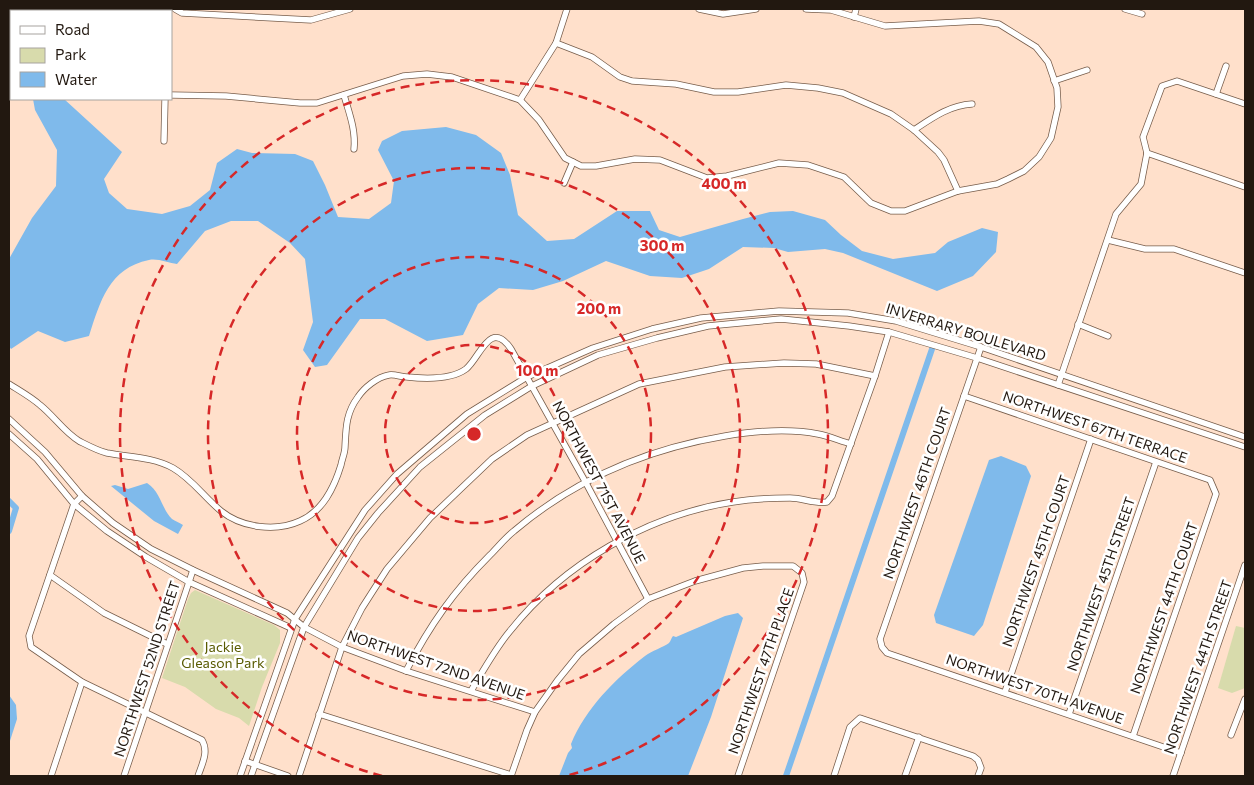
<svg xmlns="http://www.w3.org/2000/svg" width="1254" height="785" viewBox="0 0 1254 785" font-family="Commissioner,sans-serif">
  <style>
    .green { fill: #d8dbac }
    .water { fill: #7fbaeb }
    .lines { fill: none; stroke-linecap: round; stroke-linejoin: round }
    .canal { stroke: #7fbaeb; stroke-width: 6 }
    .minor-casing { stroke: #775d4b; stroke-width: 7 }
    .minor { stroke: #fff; stroke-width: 5.5 }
    .ring { fill: none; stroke: #d62828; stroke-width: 2.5; stroke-dasharray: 9 6 }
    .labels { text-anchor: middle; stroke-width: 5; stroke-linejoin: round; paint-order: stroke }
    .street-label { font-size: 14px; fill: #221810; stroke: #fff }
    .park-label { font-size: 14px; fill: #595b02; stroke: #fff }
    .centre { fill: #d62828; stroke: #fff; stroke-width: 2.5 }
    .ring-label { font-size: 15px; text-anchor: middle; font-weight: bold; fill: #d62828; stroke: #fff; stroke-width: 5; stroke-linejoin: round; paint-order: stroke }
  </style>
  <rect width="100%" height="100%" fill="#ffe0cb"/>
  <g class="green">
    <path d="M195,590l79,35 6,5v13l-18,44 -13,39 -10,-8 -23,-9 -31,-22 -23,-9 26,-79 3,-6z"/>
    <path d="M1236,626l9,2v60l-13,5 -14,-5z"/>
  </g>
  <g class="water">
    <path d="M33,99h31l58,53 -18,27 5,14 18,16 35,5 28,-8 20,-16 7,-27 20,-14 15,4 43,1 18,7 12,24 13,32 31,2 22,-16 3,-22 -16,-31 4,-9 20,-10 44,-4 30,8 25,18 9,22 8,40 29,26 27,-2 43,-28h33l9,19 21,7 63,-18 27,-7 23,-1 32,9 16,15 21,16 31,8 42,-6 13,-11 34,-14 16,4 -2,20 -23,24 -36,15 -94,-38 -18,-4 -37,3 -14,-4 -31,-1 -34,22 -27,9 -32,-2 -44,-15 -43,20 -30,9 -34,-2 -21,16 -15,31 -36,6 -42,-22h-25l-33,46 -12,2 -12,-17 10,-28 -8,-63 -15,-16 -32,-22h-27l-26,10 -28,33c-8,-1 -20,-6 -28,-4 -40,8 -49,42 -60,76l-24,6 -27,-11 -27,18 -2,-3v-87l23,-41 24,-32 1,-36 -22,-40z"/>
    <path d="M1001,456l25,10 5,10 -48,149 -9,11 -38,-13 -2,-8 55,-155z"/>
    <path d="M147,483c14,9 14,25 25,36 3,2 8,4 11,6l-5,9 -24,-13 -43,-35 4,-1 13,4z"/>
    <path d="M738,613l5,5 -32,99 -23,59h-129l9,-23 4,-5 -1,-4c15,-36 43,-64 74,-88 6,-5 19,-9 24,-13 2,-2 2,-5 4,-7l3,1 49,-21z"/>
    <path d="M9,695l7,10 1,14 -8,25z"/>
  </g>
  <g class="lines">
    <g class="canal">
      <path d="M9,501l7,7 -7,23"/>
      <path d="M786,776l146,-427"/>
    </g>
    <defs>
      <g id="minor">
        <path d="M175,9l7,4 129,7 39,-11"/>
        <path d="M699,9l24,5 33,-5"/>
        <path d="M1125,9l17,5"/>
        <path d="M854,17l2,-8"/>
        <path d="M556,43l36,14 28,20 12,4 44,3 38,8h24l48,-7 32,3 25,5 48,21 23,16 24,22 6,8 14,31"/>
        <path d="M1054,81l33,-11"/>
        <path d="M1216,94l10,-28"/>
        <path d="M171,95l55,1 74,7h17l86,-27 24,-2 25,3 68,23 19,20 26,38 16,8h15l39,-7 25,1 47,18 20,-2 52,-13 29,2 36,12 27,26 20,8h14l53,-20 39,-7 11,-5 16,-8 15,-14 12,-19 7,-31 -1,-19 -9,-26 -12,-15 -37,-23 -20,-3 -94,5 -54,-16 -25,-1"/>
        <path d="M344,95c5,18 12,35 10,54"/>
        <path d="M520,100l36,-57 11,-34"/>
        <path d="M914,130c18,-12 36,-25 58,-26"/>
        <path d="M164,141l1,-42"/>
        <path d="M1147,153l98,34"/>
        <path d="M564,183l9,-21"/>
        <path d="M1108,240l37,9h29l71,24"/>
        <path d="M1078,324l30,12"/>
        <path d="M981,347l-101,292 2,8 5,6 294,100"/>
        <path d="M9,384c11,7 22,13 31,21 14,11 24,27 39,36 8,4 19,10 28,12 22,4 46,4 66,15 19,11 31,29 48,43 21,17 55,21 79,10 23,-10 34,-33 41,-56 1,-6 4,-12 4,-18 1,-20 1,-34 13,-50 6,-9 19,-20 31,-22 5,-1 13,2 18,2 19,2 44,3 59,-8 14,-11 24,-51 45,-20l75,134 62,116"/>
        <path d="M1058,385l58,-171 25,-30 6,-31 -4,-16 19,-51 15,-5 68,23"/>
        <path d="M964,396l246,84 6,14 -83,242"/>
        <path d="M9,419l36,33 37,44 31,27 38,26 42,21 94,43 17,14 38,20 64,24 129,41"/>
        <path d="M9,434l28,25 37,45 33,27 39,26 43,25 102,46"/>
        <path d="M82,496l-8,8 -45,132 2,11 51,35 120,58c7,12 0,24 -4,36"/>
        <path d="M50,575l54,38 63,31"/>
        <path d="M406,671c24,-46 47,-79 84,-116 8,-8 15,-17 24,-24 60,-51 133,-82 211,-95 30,-5 63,-8 93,-2 11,2 22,7 33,10"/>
        <path d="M471,691c12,-20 24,-42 39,-60 54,-68 138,-116 223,-129 18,-3 39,-4 57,-4 13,0 24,6 37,4l5,-6 43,-120 14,-44"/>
        <path d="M1005,692l86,-253"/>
        <path d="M319,714l192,61"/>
        <path d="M1069,714l87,-252"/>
        <path d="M1231,735l14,-36"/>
        <path d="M245,761l43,15"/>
        <path d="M51,776l31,-94"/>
        <path d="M124,776l69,-206"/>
        <path d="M240,776l55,-157 70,-109 32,-36 70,-60 60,-37 66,-29 59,-19 49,-11 78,-7 69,2 48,8 85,26 264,90"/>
        <path d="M251,776l53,-149 54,-89 20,-25 42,-46 65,-52 47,-29 66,-31 59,-17 51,-12 73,-7 68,7 40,6 88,26 268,89"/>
        <path d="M299,776l43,-129 20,-39 25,-39 43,-51 62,-59 35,-24 112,-51 86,-17 59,-4 32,1 59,12"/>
        <path d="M511,776l16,-46 8,-18 22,-31 22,-27 35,-30 34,-25 47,-18 48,-13 20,-2h30l9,7 2,9 -66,194"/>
        <path d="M834,776l16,-49 10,-9 113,38 5,4 3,8 -3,8"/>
        <path d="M905,776l14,-39"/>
        <path d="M1173,776l72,-211"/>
      </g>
    </defs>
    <use href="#minor" class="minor-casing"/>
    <use href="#minor" class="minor"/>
  </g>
  <g class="ring">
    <circle cx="474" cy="434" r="89"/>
    <circle cx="474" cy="434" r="177"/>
    <circle cx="474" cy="434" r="266"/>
    <path d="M382 776A354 354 0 1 1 566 776"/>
  </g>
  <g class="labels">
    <g class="street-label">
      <text transform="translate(966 332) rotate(17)" y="5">INVERRARY BOULEVARD</text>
      <text transform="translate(1095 427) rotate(19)" y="5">NORTHWEST 67TH TERRACE</text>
      <text transform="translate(599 482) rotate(62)" y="5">NORTHWEST 71ST AVENUE</text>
      <text transform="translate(917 493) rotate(-71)" y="5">NORTHWEST 46TH COURT</text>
      <text transform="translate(1036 561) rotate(-71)" y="5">NORTHWEST 45TH COURT</text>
      <text transform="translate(1101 584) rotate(-71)" y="5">NORTHWEST 45TH STREET</text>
      <text transform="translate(1164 608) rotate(-71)" y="5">NORTHWEST 44TH COURT</text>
      <text transform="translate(436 665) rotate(19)" y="5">NORTHWEST 72ND AVENUE</text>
      <text transform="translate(1198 667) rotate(-71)" y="5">NORTHWEST 44TH STREET</text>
      <text transform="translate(147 669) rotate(-72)" y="5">NORTHWEST 52ND STREET</text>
      <text transform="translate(761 671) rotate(-71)" y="5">NORTHWEST 47TH PLACE</text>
      <text transform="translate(1035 689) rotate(19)" y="5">NORTHWEST 70TH AVENUE</text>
    </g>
    <g class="park-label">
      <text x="223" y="652">Jackie<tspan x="223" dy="16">Gleason Park</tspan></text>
    </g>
  </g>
  <circle cx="474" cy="434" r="8" class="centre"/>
  <g class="ring-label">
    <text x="724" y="189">400 m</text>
    <text x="662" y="251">300 m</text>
    <text x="599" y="314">200 m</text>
    <text x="537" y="376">100 m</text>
  </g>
  <rect width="1254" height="785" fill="none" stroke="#221810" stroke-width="20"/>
  <rect x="10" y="10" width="162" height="90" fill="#ffffff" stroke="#a7a39f"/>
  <rect x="20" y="26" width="25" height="8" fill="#ffffff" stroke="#a7a39f"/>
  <text x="55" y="35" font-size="15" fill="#221810">Road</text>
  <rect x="20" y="48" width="25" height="15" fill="#d8dbac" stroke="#a7a39f"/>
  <text x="55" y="60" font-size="15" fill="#221810">Park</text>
  <rect x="20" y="72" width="25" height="15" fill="#7fbaeb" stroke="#a7a39f"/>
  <text x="55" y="85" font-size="15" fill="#221810">Water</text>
</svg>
